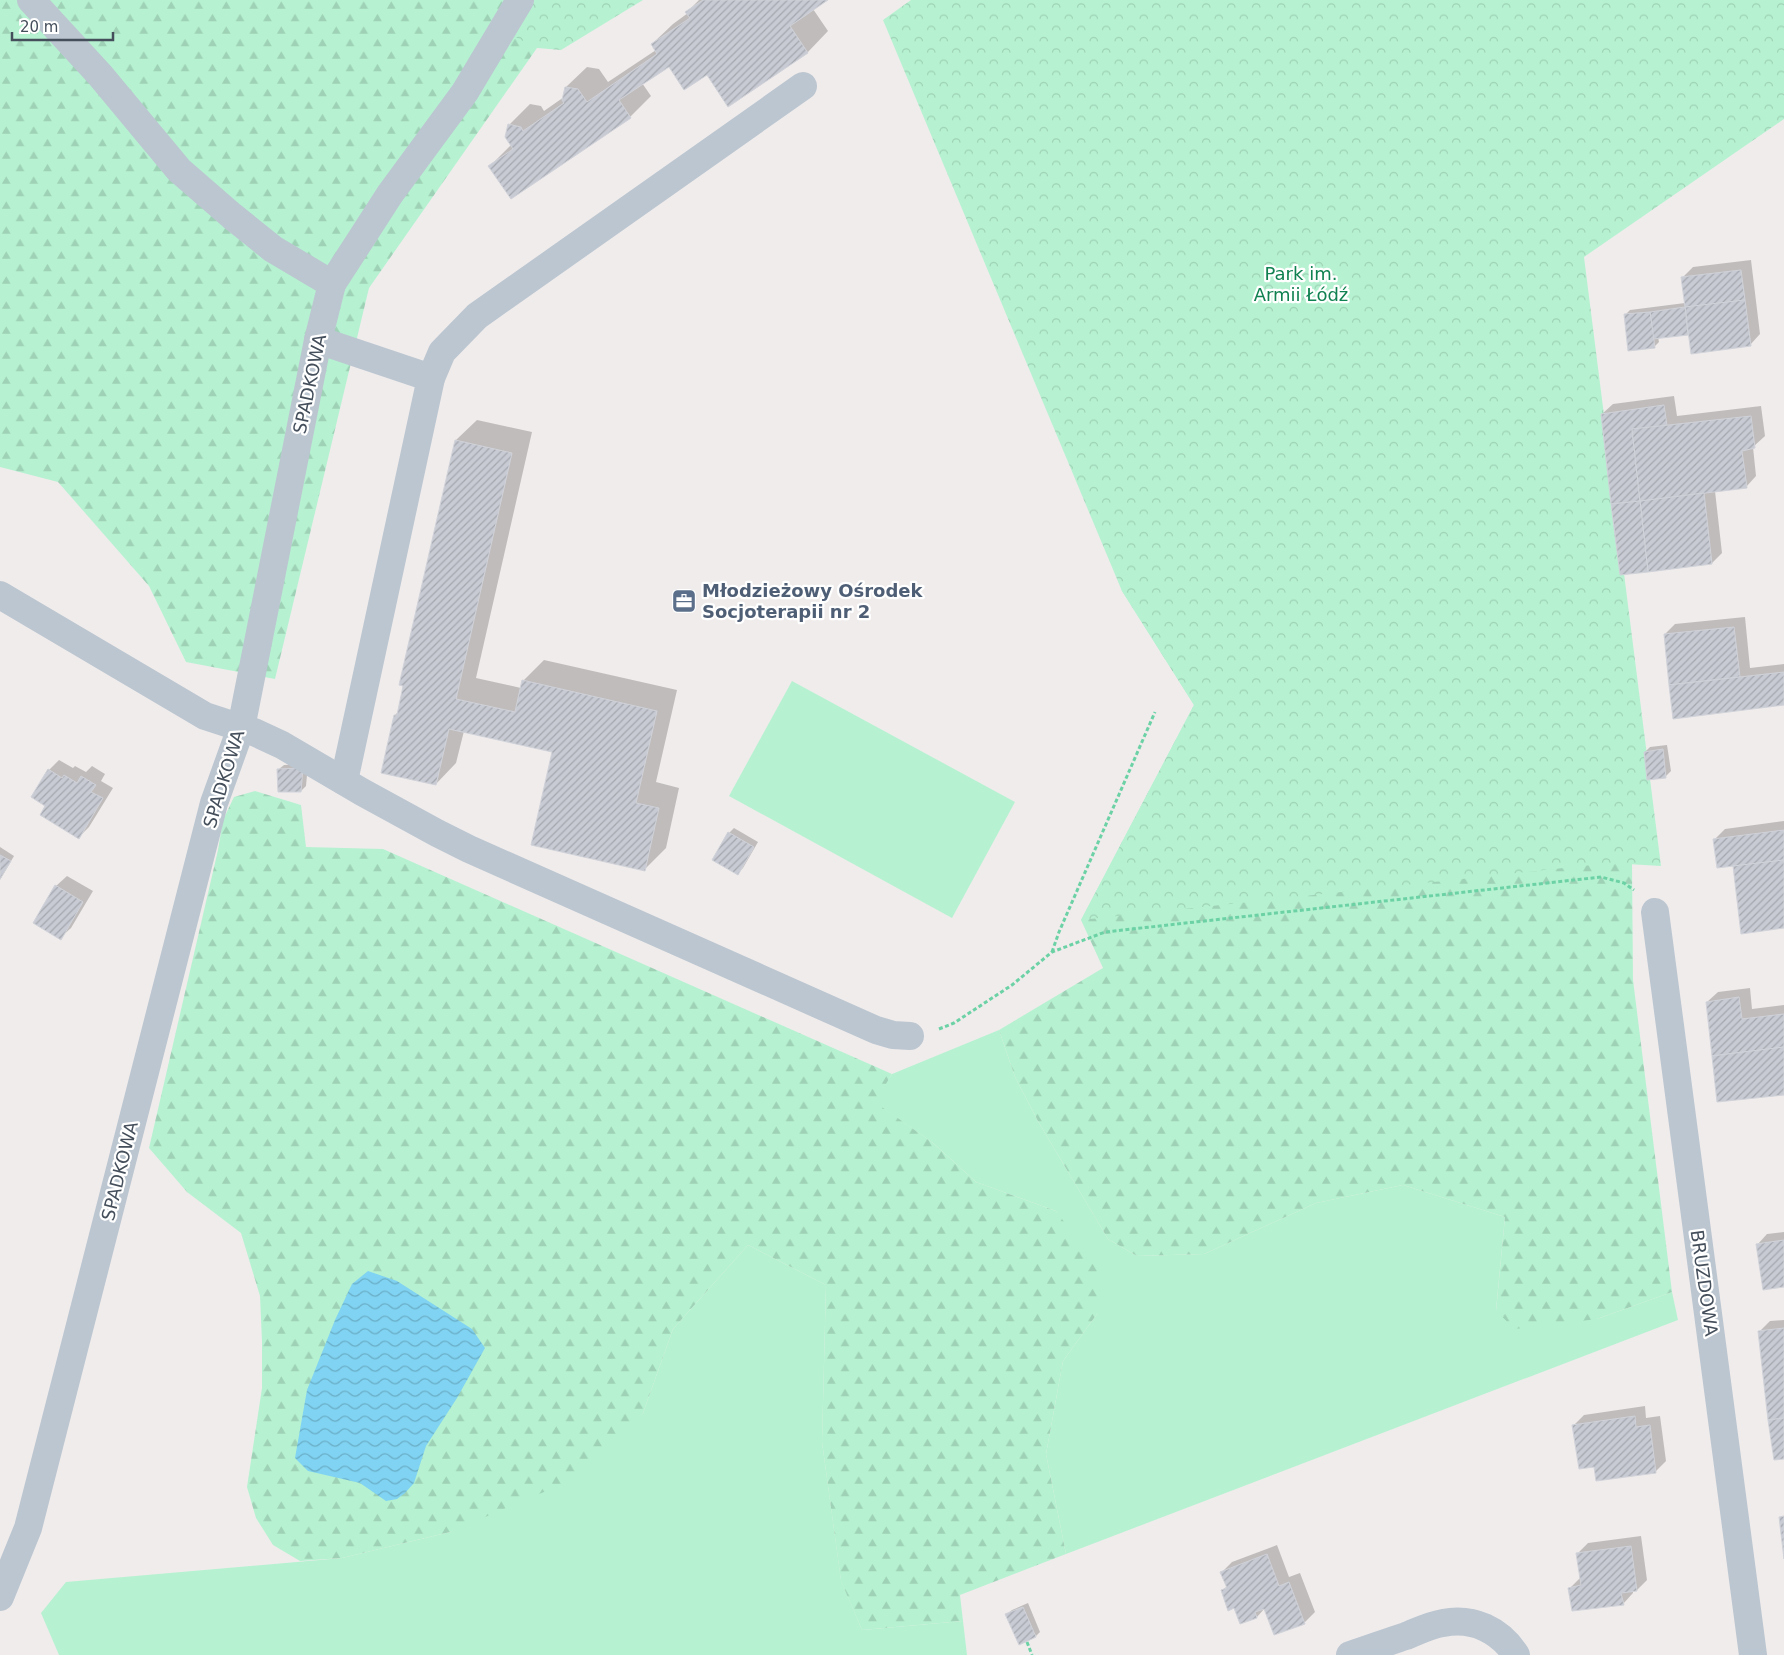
<svg xmlns="http://www.w3.org/2000/svg" width="1784" height="1655" viewBox="0 0 1784 1655" font-family="'DejaVu Sans',sans-serif">
  <style>
    .grass { fill: #b6f2d1 }
    .forest { fill: url(#forest-firs) }
    .park { fill: url(#park-crowns) }
    .water { fill: url(#water-waves) }
    .shadow { fill: #0003 }
    .building { fill: url(#building-hatch); stroke: #d0d2d9 }
    .lines { fill: none; stroke-linecap: round; stroke-linejoin: round }
    .path { stroke: #6cd2a6; stroke-width: 3; stroke-dasharray: 4 2.5; stroke-linecap: butt }
    .minor { stroke: #bcc6d0; stroke-width: 28 }
    .labels { text-anchor: middle; stroke-width: 4.5; stroke-linejoin: round; paint-order: stroke }
    .park-label { font-size: 18px; fill: #108150; stroke: #fff }
    .street-label { font-size: 18px; fill: #444f5b; stroke: #fff }
    .service-label { font-size: 18px; font-weight: bold; fill: #4e5e75; stroke: #fff; text-anchor: start }
  </style>
  <defs>
    <pattern id="forest-firs" width="22" height="20" patternUnits="userSpaceOnUse" patternTransform="scale(1.25)"><rect width="22" height="20" fill="#b6f2d1"/><path d="M5 1l3.5 6h-7zM16 11l3.5 6h-7z" fill="#9ed1b6"/></pattern>
    <pattern id="park-crowns" width="20" height="18" patternUnits="userSpaceOnUse" patternTransform="scale(1.25)"><rect width="20" height="18" fill="#b6f2d1"/><path d="M2 6a3 3 0 1 1 6 0M12 15a3 3 0 1 1 6 0" fill="none" stroke="#9ed1b6"/></pattern>
    <pattern id="water-waves" width="16" height="10" patternUnits="userSpaceOnUse" patternTransform="scale(1.25)"><rect width="16" height="10" fill="#80d3f2"/><path d="M0 5q4-4 8 0t8 0" fill="none" stroke="#6aaec7"/></pattern>
    <pattern id="building-hatch" width="6" height="6" patternUnits="userSpaceOnUse" patternTransform="scale(1.25)"><rect width="6" height="6" fill="#c8cbd3"/><path d="M-1 1l2-2M0 6l6-6M5 7l2-2" fill="none" stroke="#a4a7ae"/></pattern>
  </defs>
  <rect width="100%" height="100%" fill="#f0ecec"/>
  <g class="grass">
    <path d="M792,681l223,121 -63,116 -223,-122z"/>
    <path d="M999,1030l16,47 24,46 69,116 29,17 67,-2 112,-51 87,-18 102,32 -9,93 101,9 75,-27 6,28 -612,234 -20,-100 17,-93 34,-47 -41,-103 -80,-29 -43,-39 -59,-41 18,-28z"/>
    <path d="M748,1245l78,40 -4,157 19,138 21,50 101,-9 4,34h-908l-18,-42 25,-31 276,-24 108,-26 193,-119 30,-84z"/>
  </g>
  <g class="forest">
    <path d="M0,0h610l-73,48 -168,240 -94,391 -89,-17 -37,-76 -91,-104 -58,-15z"/>
    <path d="M928,0h719l-93,271 78,593 1,116 39,312 -75,27 -82,10 -19,-18 9,-94 -102,-32 -87,18 -112,51 -67,2 -29,-17 -69,-116 -24,-46 -16,-47 104,-62 -22,-48 113,-215 -72,-114z"/>
    <path d="M255,791l46,14 5,42 77,2 509,225 -17,28 58,41 43,39 80,29 45,60 -4,43 -34,47 -17,93 20,100 -106,41 3,26 -101,9 -21,-49 -19,-139 4,-157 -78,-40 -75,84 -30,84 -66,65 -127,54 -108,26 -42,3 -27,-16 -17,-27 -9,-31 15,-99v-46l-2,-46 -19,-63 -54,-41 -38,-44 69,-298 5,-30 11,-23z"/>
  </g>
  <g class="park">
    <path d="M534,0h109l-82,50 -24,-2 -26,-13z"/>
    <path d="M911,0h873v119l-200,138 77,609 -51,-3 -529,57 113,-215 -72,-114 -239,-571z"/>
  </g>
  <path class="water" d="M368,1271l29,10 75,48 13,19 -28,50 -31,48 -12,37 -9,10 -8,6 -11,2 -26,-18 -52,-12 -13,-13 12,-68 28,-70 17,-36z"/>
  <g class="shadow">
    <path d="M699,0h127l-13,9 15,22 -20,21 -80,53 -21,-32 -38,-8 -27,18 9,13 -21,21 -119,80 -21,-31 22,-22 -3,-19 21,-21 11,2 3,5 20,-14 2,-10 21,-20 12,2 9,13 48,-32 -4,-6 21,-20 15,-11 -1,-1z"/>
    <path d="M1751,260l9,74 -10,11 -61,-11 -31,3 1,5 -5,5 -29,-32 5,-5 55,-7 -3,-25 11,-11z"/>
    <path d="M1674,396l3,20 84,-10 4,30 -12,11 3,29 -10,11 -31,4 7,62 -10,10 -110,-149 11,-10z"/>
    <path d="M477,420l55,12 -56,246 45,10 2,-7 21,-21 133,30 -21,92 23,6 -13,60 -21,21 -91,-118 -90,-20 -8,32 -20,21 -41,-69 4,-4 57,-271z"/>
    <path d="M1745,617l5,51 34,-4v40l-119,-70 10,-10z"/>
    <path d="M1667,745l4,26 -5,5 -21,-24 5,-5z"/>
    <path d="M59,760l14,8 2,-2 11,6 6,-6 13,8 -4,7 12,7 -24,39 -10,10 -32,-31 2,-36z"/>
    <path d="M308,764l-2,22 -5,5 -22,-22 5,-4z"/>
    <path d="M1784,821v106l-50,-60 -19,-28 10,-10z"/>
    <path d="M734,828l24,14 -15,26 -5,5 -9,-40z"/>
    <path d="M0,847l14,9 -14,24z"/>
    <path d="M67,876l26,15 -22,37 -11,10 -4,-52z"/>
    <path d="M1750,988l2,21 32,-4v88l-77,-91 11,-10z"/>
    <path d="M1784,1232v53l-27,-40 10,-11z"/>
    <path d="M1784,1320v138l-25,-126 11,-11z"/>
    <path d="M1645,1406l1,12 14,-2 6,45 -10,10 -61,-6 -21,-40 10,-10z"/>
    <path d="M1641,1536l6,44 -10,10h-4v3l-10,11 -53,-16 11,-11 -3,-24 10,-10z"/>
    <path d="M1277,1545l12,32 11,-4 15,39 -11,11 -39,-15 -8,9 -22,-10 -13,-16 5,-5 -5,-14 10,-10z"/>
    <path d="M1028,1603l12,29 -4,4 -29,-22 5,-4z"/>
  </g>
  <g class="building">
    <path d="M703,0h125l-38,26 18,27 -80,54 -21,-32 -23,15 -15,-23 -50,33 12,18 -120,81 -23,-33 25,-17 -8,-12 3,-13 13,3 2,4 41,-28 -2,-3 3,-13 13,2 9,13 70,-48 -6,-10 39,-26 -5,-6z"/>
    <path d="M1741,270l4,30 -60,7 -4,-30z"/>
    <path d="M1745,300l6,46 -60,8 -6,-47z"/>
    <path d="M1685,307l3,28 -35,4 -3,-27z"/>
    <path d="M1650,312l5,36 -27,3 -4,-37z"/>
    <path d="M1664,405l3,21 -35,3 8,72 -29,3 -10,-90z"/>
    <path d="M1751,416l4,32 -13,3 5,37 -107,13 -8,-72z"/>
    <path d="M455,440l57,13 -56,246 59,13 7,-32 135,31 -21,92 23,5 -14,63 -114,-26 21,-93 -103,-23 -13,56 -55,-12 13,-58h3l6,-29 -4,-1z"/>
    <path d="M1704,493l8,71 -64,8 -8,-71z"/>
    <path d="M1640,501l8,71 -28,3 -9,-71z"/>
    <path d="M1734,627l6,50 -71,8 -5,-51z"/>
    <path d="M1784,672v33l-111,14 -4,-34z"/>
    <path d="M1663,749l3,29 -19,2 -3,-28z"/>
    <path d="M303,768l-2,24h-23l-1,-23z"/>
    <path d="M48,769l14,9 2,-3 13,8 4,-7 15,9 -5,7 12,6 -24,41 -39,-24 5,-9 -14,-9z"/>
    <path d="M1784,830v30l-67,8 -4,-29z"/>
    <path d="M728,832l26,15 -16,28 -26,-15z"/>
    <path d="M0,855l11,6 -11,18z"/>
    <path d="M1784,860v68l-43,6 -8,-68z"/>
    <path d="M55,885l28,17 -22,38 -28,-17z"/>
    <path d="M1739,997l3,22 42,-5v33l-72,9 -6,-54z"/>
    <path d="M1784,1047v48l-67,7 -5,-46z"/>
    <path d="M1784,1240v47l-21,3 -7,-46z"/>
    <path d="M1784,1328v90l-16,2 -10,-89z"/>
    <path d="M1635,1416l1,11 14,-2 6,48 -60,8 -2,-14 -15,2 -7,-44z"/>
    <path d="M1784,1418v41l-10,1 -6,-40z"/>
    <path d="M1784,1516v43l-5,-42z"/>
    <path d="M1631,1546l6,45 -16,2 3,12 -52,6 -4,-23 13,-3 -5,-32z"/>
    <path d="M1267,1554l12,32 10,-4 16,42 -31,11 -10,-26 -9,3 2,6 -17,6 -6,-16 -6,3 -7,-21 6,-2 -7,-16z"/>
    <path d="M1023,1607l13,30 -17,8 -14,-31z"/>
  </g>
  <g class="lines">
    <g class="path">
      <path d="M1052,952l7,-20 96,-220"/>
      <path d="M939,1029l15,-6 58,-38 40,-33 53,-20 496,-55 23,6 10,7"/>
      <path d="M1027,1642l5,13"/>
    </g>
    <g class="minor">
      <path d="M31,0l69,75 79,95 53,46 41,33 59,35"/>
      <path d="M318,340l113,38"/>
      <path d="M0,595l205,121 49,16 28,13 80,47 75,41 32,16 407,181 17,5 17,1"/>
      <path d="M344,781l87,-403 11,-26 35,-36 326,-230"/>
      <path d="M1655,912l98,743"/>
      <path d="M0,1597l28,-69 186,-725 27,-75 77,-388 14,-56 58,-90 75,-102 55,-92"/>
      <path d="M1350,1655c19,-6 37,-13 56,-19 12,-5 24,-11 37,-13 30,-6 57,7 73,32"/>
    </g>
  </g>
  <defs>
    <symbol id="office-square" viewBox="-11 -11 22 22"><rect x="-9" y="-9" width="18" height="18" rx="4" fill="#5c6f8a" stroke="#fff"/><path d="M-6-3h4V-5.5h4V-3h4V5H-6ZM-1-4.5V-3h2v-1.5ZM-6 0V1H6V0Z" fill="#fff"/></symbol>
  </defs>
  <g fill-rule="evenodd">
    <use href="#office-square" x="670" y="587" width="28" height="28"/>
  </g>
  <g class="labels">
    <g class="park-label">
      <text x="1301" y="280">Park im.<tspan x="1301" dy="21">Armii Łódź</tspan></text>
    </g>
    <g class="street-label">
      <text transform="translate(310 384) rotate(-78)" y="6">SPADKOWA</text>
      <text transform="translate(224 779) rotate(-73)" y="6">SPADKOWA</text>
      <text transform="translate(120 1171) rotate(-76)" y="6">SPADKOWA</text>
      <text transform="translate(1704 1283) rotate(82)" y="6">BRUZDOWA</text>
    </g>
    <g class="service-label">
      <text x="702" y="597">Młodzieżowy Ośrodek<tspan x="702" dy="21">Socjoterapii nr 2</tspan></text>
    </g>
  </g>
  <path d="M12 32v8h101v-8" fill="none" stroke="#444f5b" stroke-width="2.5"/>
  <text x="20" y="32" font-size="15" fill="#444f5b" stroke="#ffffff" stroke-width="4" paint-order="stroke">20 m</text>
</svg>
